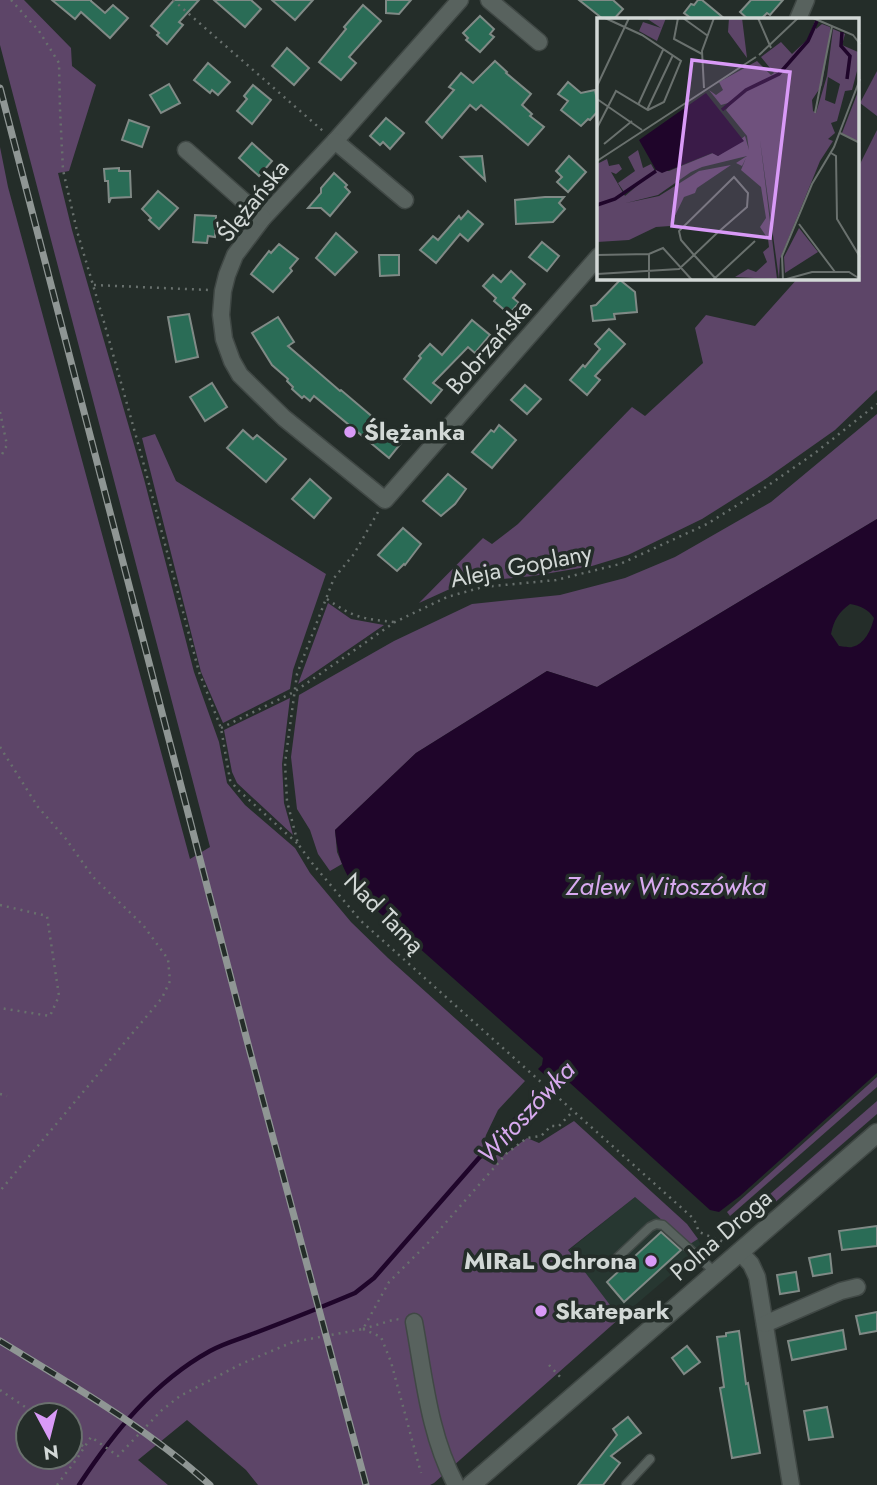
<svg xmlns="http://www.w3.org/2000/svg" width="877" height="1485" viewBox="0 0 877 1485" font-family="Jost,sans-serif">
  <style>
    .built { fill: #273731 }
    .green { fill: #5d4568; fill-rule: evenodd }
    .water { fill: #1f052a; fill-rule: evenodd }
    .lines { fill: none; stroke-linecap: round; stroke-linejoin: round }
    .stream { stroke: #1f052a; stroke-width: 4.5 }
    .building { fill: #2a6c56; stroke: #808a86; stroke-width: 2 }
    .service-casing { stroke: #404845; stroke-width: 11 }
    .minor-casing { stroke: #404845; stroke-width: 19 }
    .tertiary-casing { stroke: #404845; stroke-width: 21 }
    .path { stroke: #68706d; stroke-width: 2.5; stroke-dasharray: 2 5; stroke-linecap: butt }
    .service { stroke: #58625e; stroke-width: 8 }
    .minor { stroke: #58625e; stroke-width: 16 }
    .tertiary { stroke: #58625e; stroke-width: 18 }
    .rail-casing { stroke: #8f9694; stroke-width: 7 }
    .rail { stroke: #242d29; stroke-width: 4.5; stroke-dasharray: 13; stroke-linecap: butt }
    .poi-dot { fill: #d99af7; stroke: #242d29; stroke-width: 2.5 }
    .labels { text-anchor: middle; stroke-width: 7; stroke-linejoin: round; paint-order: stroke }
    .street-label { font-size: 24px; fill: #d2d8d6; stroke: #242d29 }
    .poi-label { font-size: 24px; font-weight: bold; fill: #d2d8d6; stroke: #242d29; text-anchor: start }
    .water-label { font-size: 26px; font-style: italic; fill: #d8aaef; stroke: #242d29 }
    .inset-river { fill: none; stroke: #1f052a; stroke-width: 3.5 }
    .inset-road { fill: none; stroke: #6a716e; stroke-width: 2 }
    .view { fill: #d99af7; fill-opacity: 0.15; stroke: #d99af7; stroke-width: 3.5 }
    .inset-edge { fill: none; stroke: #d2d8d6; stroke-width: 3.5 }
  </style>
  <rect width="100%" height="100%" fill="#242d29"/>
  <path class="built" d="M635,1197l55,46 8,-4 4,9 -82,70 -52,-67z"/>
  <g class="green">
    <path d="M0,0h24l47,48 1,18 24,19 -27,86 -11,2 14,57 72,249 50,193 25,70 8,41 18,22 50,43 15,25 41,49 37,36 137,123 -27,29 -12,25 -7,24 28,-6 20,-15 12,5 35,-22 113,103 11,15 -8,5 -55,-47 -67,53 52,68 -186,165 -4,2h-172l-12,-15 -59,-50 -49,40 30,25h-168v-1338l8,40 182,672 20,-12 -210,-802zM28,1415h42v42h-42z"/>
    <path d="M877,71v45l-17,-13z"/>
    <path d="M877,130v260l-42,40 -68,48 -65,41 -74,36 -36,11 -59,10 -70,7 -44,20 64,-65 9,6 26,-20 114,-117 13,9 58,-53 -8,-35 11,-13 49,11 43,-48h60v-110z"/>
    <path d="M877,414v105l-280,168 -50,-16 -131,82 -81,77 2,22 5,12 -12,7 -12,-17 -8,-24 -13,-21 -6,-52 8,-62 95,-54 78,-37 88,-9 65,-17 50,-21 96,-55z"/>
    <path d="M155,434l21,47 150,93 -33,96 -3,19 -67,34 -22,-51 -59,-234z"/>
    <path d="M328,603l23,16 33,6 -86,59z"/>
    <path d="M290,698l-8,66 2,39 9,32 -56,-52 -5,-11 -8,-42z"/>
    <path d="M877,1077v10l-147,129 -3,-4z"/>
    <path d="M877,1101v13l-105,91 -16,5 -2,-2z"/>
  </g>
  <path class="water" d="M877,519v554l-137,123 -21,16 -9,-2 -140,-127 -6,1 -4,4 -22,-19 4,-4 1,-7 -179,-159c-19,-23 -26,-39 -29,-69l81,-77 131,-82 50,16zM850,604c11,2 18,5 24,14 -3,12 -9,26 -22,29 -1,1 -11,-1 -13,-1l-8,-12c3,-14 7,-21 19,-30z"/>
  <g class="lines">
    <path class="stream" d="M79,1485c35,-53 75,-103 131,-134 14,-8 30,-12 45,-18 34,-13 67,-26 100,-40l19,-15 104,-119 76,-81"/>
  </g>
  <g class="building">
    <path d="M52,0h39v1l14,12 8,-8 15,13 -18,20 -29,-26 -6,7z"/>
    <path d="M174,0h25l-20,22 4,3 -16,19 -10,-9 2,-2 -8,-7z"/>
    <path d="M214,0h37l10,9 -16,18z"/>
    <path d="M272,0h41l-18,20z"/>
    <path d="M386,0h25l-12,14 -13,-1z"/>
    <path d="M579,0h34l10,9 -9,10h-11z"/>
    <path d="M698,0h4l23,19h-33l-8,-6 7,-9 3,1z"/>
    <path d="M751,0h32l-13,15 -3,-2 -6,6h-13l-8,-7z"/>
    <path d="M363,5l18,16 -32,36 7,6 -15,17 -22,-18 27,-33 -2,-2z"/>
    <path d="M480,16l14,13 -4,5 4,3 -14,15 -14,-12 2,-2 -5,-5z"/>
    <path d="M287,48l22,20 -15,17 -22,-19z"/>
    <path d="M495,61l12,11 -1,1 25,21 -9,11 10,9 -2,2 14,11 -16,18 -47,-40 -5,5 -6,-5 -28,33 -16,-16 28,-32 -5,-3 12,-14 12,10z"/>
    <path d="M208,63l22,19 -12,13 -6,-5 -2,3 -16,-13z"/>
    <path d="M568,82l13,11 14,-3 4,20 -9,10 -2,-1 -7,7 -20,-16 7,-9 -10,-7z"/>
    <path d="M169,84l11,19 -19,10 -11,-18z"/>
    <path d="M253,85l18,15 -19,24 -15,-13 10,-12 -3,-3z"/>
    <path d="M386,118l18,15 -14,16 -7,-7 -3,3 -10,-9z"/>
    <path d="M129,120l20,7 -7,20 -20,-7z"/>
    <path d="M252,143l20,18 -13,15 -20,-18z"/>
    <path d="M482,156l3,24 -24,-23z"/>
    <path d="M569,156l17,16 -18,20 -11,-10 5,-5 -6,-6z"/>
    <path d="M119,168v3h11l1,26 -20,1 -2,5 -1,-22h-3l-1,-12z"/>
    <path d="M334,173l13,12 -2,2 5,5 -20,24 -9,-8h-13l13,-15v-5z"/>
    <path d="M158,191l20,17 -19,21 -10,-9 2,-2 -9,-9z"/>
    <path d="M545,197h19l-5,6 6,6 -12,13 -37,2 -1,-24z"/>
    <path d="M468,211l15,13 -15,17 -8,-7 -24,29 -16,-13 13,-14 5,4 21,-24 2,3z"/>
    <path d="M195,215l21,1 -1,21 -7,-1 -1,7 -14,-1z"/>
    <path d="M336,233l21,19 -22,23 -19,-17z"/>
    <path d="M542,242l17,14 -12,15 -18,-14z"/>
    <path d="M279,244l19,15 -8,9 2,3 -19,21 -22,-18 18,-23 2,2z"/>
    <path d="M379,255h20v20l-19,1z"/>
    <path d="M511,271l14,13 -12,14 6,5 -10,11 -15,-13 2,-3 -13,-12 10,-11 8,7z"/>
    <path d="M620,280l15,12 2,20 -23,2 1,5 -22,2 -2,-15 5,-1z"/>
    <path d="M189,314l9,43 -22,5 -8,-45z"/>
    <path d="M278,317l16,25 -6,4 52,45 1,-1 61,52 -13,16 -75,-62 -4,5 -6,-5 -2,2 -10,-9 1,-2 -6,-6 1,-2 -16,-14 -20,-32z"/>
    <path d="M472,320l18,15 -15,18 -7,-6 -35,36 9,7 -11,13 -27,-24 17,-21 -2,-2 11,-12 12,11z"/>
    <path d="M609,329l16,15 -30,32 5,4 -13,15 -17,-15 13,-15 2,2 15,-18 -5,-5z"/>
    <path d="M212,383l15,24 -22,14 -15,-24z"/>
    <path d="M525,385l16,14 -14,15 -16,-14z"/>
    <path d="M499,425l17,15 -24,28 -20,-16 19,-22 3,2z"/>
    <path d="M243,430l10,9 4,-4 29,24 -20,23 -39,-34z"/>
    <path d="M448,474l18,15 -11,15 -14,12 -18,-15z"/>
    <path d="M310,479l21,19 -17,20 -22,-19z"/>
    <path d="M403,528l18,16 -16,21 -1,-1 -7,7 -19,-16z"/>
    <path d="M877,1226v20l-35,4 -3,-19z"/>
    <path d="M661,1232l20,18 -57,52 -17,-20z"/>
    <path d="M830,1254l2,19 -19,3 -4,-18z"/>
    <path d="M796,1272l3,19 -19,3 -3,-19z"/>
    <path d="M877,1312v19l-17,3 -4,-18z"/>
    <path d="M843,1330l3,19 -54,11 -4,-19z"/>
    <path d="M739,1331l7,53 2,-1 12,70 -28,5 -12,-70 4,-1 -7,-50 9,-1v-3z"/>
    <path d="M687,1346l13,16 -16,12 -12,-16z"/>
    <path d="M827,1407l6,30 -24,3 -5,-29z"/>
    <path d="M628,1417l13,16 -30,23 9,7 -17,22h-25l39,-50 -4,-6z"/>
  </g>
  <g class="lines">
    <defs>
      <g id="service">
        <path d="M617,1258l33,-31 6,-3 7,1 53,48"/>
        <path d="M626,1485l24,-26"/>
      </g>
      <g id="minor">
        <path d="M460,0l-125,141 -72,77 -28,37 -8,20 -4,16 -2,24 3,24 8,22 8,14 44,43 101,82 214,-244"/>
        <path d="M489,0l50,42"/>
        <path d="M798,19l8,-19"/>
        <path d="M335,141l70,59"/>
        <path d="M186,150l77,68"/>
        <path d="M740,1252l11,12 6,13 34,208"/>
        <path d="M414,1322c10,54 15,113 42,163"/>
        <path d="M765,1324l76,-33 16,-4"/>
      </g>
      <path id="tertiary" d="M471,1485l406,-352"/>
    </defs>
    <use href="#service" class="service-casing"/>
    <use href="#minor" class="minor-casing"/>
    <use href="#tertiary" class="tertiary-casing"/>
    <g class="path">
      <path d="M11,0l28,31 20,32 1,46 3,61 14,61 27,91 37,132 58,218 22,56 9,52 7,9 61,55"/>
      <path d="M173,0l150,131"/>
      <path d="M94,285l115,5"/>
      <path d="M0,412l7,33 -7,13"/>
      <path d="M378,512l-24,42 -20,24 -37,96 -12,89 2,38 11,43 14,19 49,58 333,298 5,13 25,10"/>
      <path d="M327,599c27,19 36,20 68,23"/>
      <path d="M221,728l73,-36 101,-70 52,-25 36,-10 73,-7 64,-16 87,-40 53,-33 55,-38 62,-49"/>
      <path d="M0,747l38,60 28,32 27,38 50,48 25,34 2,22 -8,17 -162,193"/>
      <path d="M0,905l47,11 12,80 -9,20 -50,-8"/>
      <path d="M0,1094l7,2"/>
      <path d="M363,1329l18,8 10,25 30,111"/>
      <path d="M363,1329l33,-10 4,1"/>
      <path d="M549,1365l14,15"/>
      <path d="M0,1390l37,25"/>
      <path d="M70,1437l14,10"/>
      <path d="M57,1485l19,-25 15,-23 27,19 44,-46 18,-14 61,-32 52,-22 70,-13 26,-47 38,-38 80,-91 20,-15 14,-2 10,-10h8l14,-15"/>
    </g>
    <use href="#service" class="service"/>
    <use href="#minor" class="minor"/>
    <use href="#tertiary" class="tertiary"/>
    <defs>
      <g id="rail">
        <path d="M0,88l249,960 117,437"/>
        <path d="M0,1341c72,44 147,87 210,144"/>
      </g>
    </defs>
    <use href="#rail" class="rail-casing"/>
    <use href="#rail" class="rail"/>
  </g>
  <g class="poi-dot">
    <circle cx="350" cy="432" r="7"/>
    <circle cx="651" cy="1261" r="7"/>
    <circle cx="541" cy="1311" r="7"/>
  </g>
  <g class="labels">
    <g class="street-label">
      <text transform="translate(253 201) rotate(-51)" y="8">Ślężańska</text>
      <text transform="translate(489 347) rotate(-49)" y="8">Bobrzańska</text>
      <text transform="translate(521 566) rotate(-11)" y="8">Aleja Goplany</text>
      <text transform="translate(384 913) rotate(45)" y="8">Nad Tamą</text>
      <text transform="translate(721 1235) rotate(-41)" y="8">Polna Droga</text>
    </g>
    <g class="poi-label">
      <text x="364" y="440">Ślężanka</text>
      <text x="637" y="1269" text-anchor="end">MIRaL Ochrona</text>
      <text x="555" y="1319">Skatepark</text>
    </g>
    <g class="water-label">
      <text x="666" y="895">Zalew Witoszówka</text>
      <text transform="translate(526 1112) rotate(-47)" y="9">Witoszówka</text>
    </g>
  </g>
  <g transform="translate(597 18)">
    <rect width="262" height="262" fill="#242d29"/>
    <path d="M49,0h20l-9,23 -18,-10 4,-9 18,6zM132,0h13l5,40 -19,-26zM218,3l1,8 6,-5 8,3v7l-8,51 -10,15 1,11 3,2 11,-37 6,-47 12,5 -3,11 16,7 -1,19 -5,19 -7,1 -8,30 -6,2 4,10 -7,6 5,2 -13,20 -40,98 -1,20 -19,-139 17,139 -42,-2 13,-8 8,3 11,-10 -4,-10 6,-5 -1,-8 -8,-12 6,-9 -5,-31 -20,-17 5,-12 -4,8 -6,-3 11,-7 -45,11 -11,5 -33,23 -32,8 33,-7 40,-25 32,-6 -34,23 -2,5 -11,4 -14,29 -14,1 -27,13 -32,2v-78l10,-5 2,7 10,-2 3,5 -6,5 -5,-2 14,24 31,-26 13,1 44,-18 5,3 27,-20 4,14 -2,-14 -21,-26 6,-8 -11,3 -12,-15 7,5 7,-5 -4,-8 38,-21 14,14 3,-2 -13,-16 20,-15 11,12 16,-15zM231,59l12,7 -5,20 -10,-4zM262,71v53l-17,-9zM41,132l5,18 8,-4 4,7 -31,21 -6,-9 17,-12 -7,-14zM202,210l19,24 -33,21 -1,-16z" fill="#5d4568" fill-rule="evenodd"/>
    <path d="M109,75l38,48 -26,15 -6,-3 -50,20 -6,-3 -17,-30z" fill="#1f052a"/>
    <path class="inset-river" d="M245,14l-1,14 9,10 -3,23M125,92l24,-20 33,-16 29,-33 9,-20M0,187l18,-6 41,-28"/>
    <path class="inset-road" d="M81,0l-4,21 28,15M86,0l25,18M161,0l13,30M216,0l40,17 7,9M162,37l39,-37M0,68l32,-68M107,70l-2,-37 12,-33M0,81l45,31M41,87l25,-55M50,92l26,-55M218,95l17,-87M0,110l19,-37 32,19 16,-8 17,-41 -39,-26 -37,-17M243,115l20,10M7,126l28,-23M234,135l5,3 1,63 23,38M0,143l159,-104M202,206l36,48M52,236v26M0,237l52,-1 14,-6 29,32M0,256l82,-5 15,-14 22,-21 31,-27 1,-14 -14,-16 -55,54 2,9 13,15 23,25M116,262l42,-39M186,262l-1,-24 30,-72 22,-37 26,-68M186,262l29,-8h37l11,7"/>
    <path class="view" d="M95,42l98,12 -20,166 -98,-12z"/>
    <rect width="262" height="262" class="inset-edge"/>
  </g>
  <g transform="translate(49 1436) rotate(173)"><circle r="33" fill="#242d29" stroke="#6a716e" stroke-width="2"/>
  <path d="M0-5L12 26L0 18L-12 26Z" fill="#d99af7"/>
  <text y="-10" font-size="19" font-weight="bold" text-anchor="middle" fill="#d2d8d6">N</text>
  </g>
</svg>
